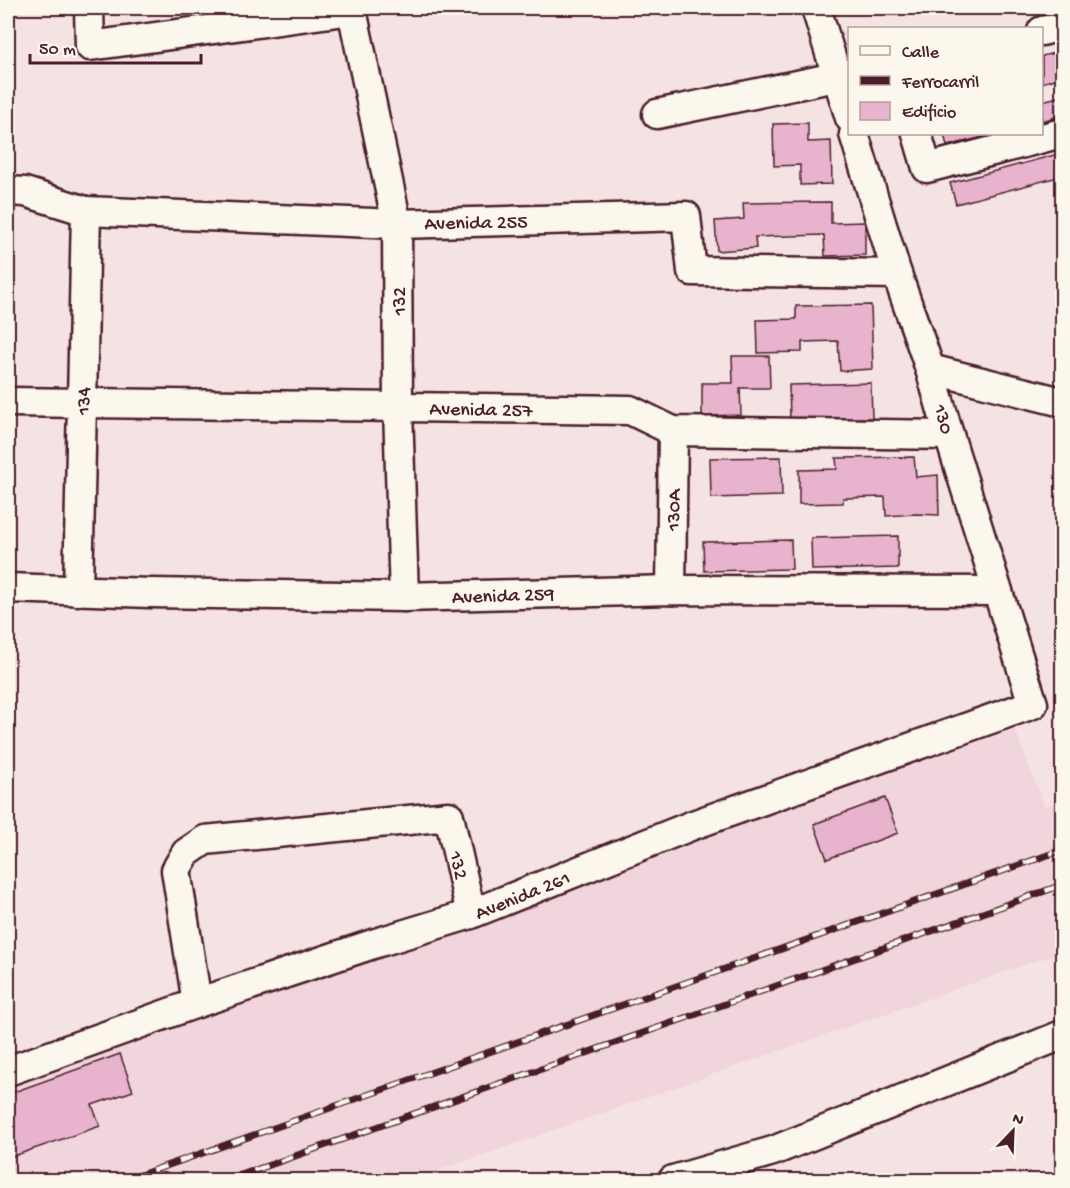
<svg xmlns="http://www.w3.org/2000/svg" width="1070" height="1188" viewBox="0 0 1070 1188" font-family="'Gochi Hand',sans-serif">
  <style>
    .built { fill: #f1d5dc }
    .building { fill: #e8b3cd; stroke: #4a1f2b; stroke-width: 1.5 }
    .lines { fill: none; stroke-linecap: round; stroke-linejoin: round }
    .minor-casing { stroke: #4a1f2b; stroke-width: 33 }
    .minor { stroke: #fbf7ec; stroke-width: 28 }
    .rail-casing { stroke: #4a1f2b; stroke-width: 7 }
    .rail { stroke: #fbf7ec; stroke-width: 4.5; stroke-dasharray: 14; stroke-linecap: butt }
    .labels { text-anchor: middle; stroke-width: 4.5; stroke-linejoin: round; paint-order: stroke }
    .street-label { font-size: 20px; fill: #4a1f2b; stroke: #fbf7ec }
  </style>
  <rect width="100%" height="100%" fill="#f5e3e3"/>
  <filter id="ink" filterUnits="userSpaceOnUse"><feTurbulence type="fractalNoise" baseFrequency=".0167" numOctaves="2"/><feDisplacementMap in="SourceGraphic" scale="12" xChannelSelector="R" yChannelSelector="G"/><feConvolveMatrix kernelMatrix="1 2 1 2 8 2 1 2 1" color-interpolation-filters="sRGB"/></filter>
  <g filter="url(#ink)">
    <path class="built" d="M1015,729l30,78 17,-8v153l-650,228h-404v-98z"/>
    <g class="building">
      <path d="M1062,51v26l-20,6v-27z"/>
      <path d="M1062,96v19l-20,6v-20z"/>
      <path d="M808,123v19l23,-1 1,43 -32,1v-20l-26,1 -1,-42z"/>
      <path d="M944,134h51l-48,12z"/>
      <path d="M1062,153v23l-106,28 -6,-21z"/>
      <path d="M831,202v21l34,-1v33l-40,1 -1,-21 -69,2 1,11 -39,3 -2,-30 29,-2 -1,-16z"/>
      <path d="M871,305l2,64 -33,2 -2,-30 -36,1v10l-44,1 -1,-33 39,-1v-13z"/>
      <path d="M732,356h37l1,32h-30l1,27 -39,1v-33h31z"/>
      <path d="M871,383l1,35 -82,2 -1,-35z"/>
      <path d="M781,457l1,39 -71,2 -1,-40z"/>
      <path d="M914,457l2,20 22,-2 1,40 -23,-1 -30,2 -1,-19 -42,1v5l-44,1v-34l38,-1 -1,-11z"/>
      <path d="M898,536v32l-86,2 -1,-32z"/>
      <path d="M791,540l1,29 -88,2 -1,-29z"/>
      <path d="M885,798l13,35 -71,26 -13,-35z"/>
      <path d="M120,1054l13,37 -41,14 8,21 -92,32v-64z"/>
    </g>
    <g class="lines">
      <defs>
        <g id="minor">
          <path d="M89,8l1,38 262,-36 45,214 1,184 6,189"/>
          <path d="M816,8l34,110"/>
          <path d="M1042,31l20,-5"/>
          <path d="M657,114l193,-40"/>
          <path d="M917,134l10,34 135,-35"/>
          <path d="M8,191l17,1 61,19 311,13 289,-8 6,55 205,3"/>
          <path d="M930,369l132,33"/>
          <path d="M8,402l622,8 43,21 276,4"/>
          <path d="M8,588l142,5 254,4 267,-7 327,1"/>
          <path d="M671,590l2,-159"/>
          <path d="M78,591l8,-380"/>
          <path d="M197,1003l-21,-133 10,-17 19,-13 244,-24 22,98"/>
          <path d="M8,1071l189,-68 179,-60 95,-29 222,-89 340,-121 -84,-269 -19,-66 -33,-95 -43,-140"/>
          <path d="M673,1180l100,-29 289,-116"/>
        </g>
      </defs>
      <use href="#minor" class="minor-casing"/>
      <use href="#minor" class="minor"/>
      <defs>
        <g id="rail">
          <path d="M126,1180l936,-330"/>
          <path d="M227,1180l835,-295"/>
        </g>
      </defs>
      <use href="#rail" class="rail-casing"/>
      <use href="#rail" class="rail"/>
    </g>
  </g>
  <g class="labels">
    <g class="street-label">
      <text transform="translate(476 221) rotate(-1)" y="7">Avenida 255</text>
      <text transform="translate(398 301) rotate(-90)" y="7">132</text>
      <text transform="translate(82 401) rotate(-89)" y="7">134</text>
      <text transform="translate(481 408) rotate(1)" y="7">Avenida 257</text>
      <text transform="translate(945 419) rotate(74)" y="7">130</text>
      <text transform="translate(672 510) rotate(-89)" y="7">130A</text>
      <text transform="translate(503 594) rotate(-2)" y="7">Avenida 259</text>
      <text transform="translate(460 865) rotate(77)" y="7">132</text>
      <text transform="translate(522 894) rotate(-22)" y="7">Avenida 261</text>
    </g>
  </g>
  <rect width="1070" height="1188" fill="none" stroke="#fbf7ec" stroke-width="30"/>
  <rect x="15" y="15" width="1040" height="1158" fill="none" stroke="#4a1f2b" stroke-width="2" filter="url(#ink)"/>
  <rect x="848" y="27" width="195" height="108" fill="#fbf7ec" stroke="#b4a19f" stroke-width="1.5"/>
  <rect x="860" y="46" width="30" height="9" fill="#fbf7ec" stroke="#b4a19f" stroke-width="1.5"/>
  <text x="902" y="57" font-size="18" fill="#4a1f2b">Calle</text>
  <rect x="860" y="76" width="30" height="9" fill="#4a1f2b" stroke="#b4a19f" stroke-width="1.5"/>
  <text x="902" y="87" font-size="18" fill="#4a1f2b">Ferrocarril</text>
  <rect x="860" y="102" width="30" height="18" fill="#e8b3cd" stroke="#b4a19f" stroke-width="1.5"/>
  <text x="902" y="117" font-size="18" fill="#4a1f2b">Edificio</text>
  <g transform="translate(1013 1131) rotate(23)" stroke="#fbf7ec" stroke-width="4.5" paint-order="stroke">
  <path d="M0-4.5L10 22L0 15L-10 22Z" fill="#4a1f2b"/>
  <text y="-9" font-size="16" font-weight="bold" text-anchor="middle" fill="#4a1f2b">N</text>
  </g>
  <path d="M30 54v9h171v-9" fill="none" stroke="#4a1f2b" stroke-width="3"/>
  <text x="39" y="54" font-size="18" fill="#4a1f2b" stroke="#fbf7ec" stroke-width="4.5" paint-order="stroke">50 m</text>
</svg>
